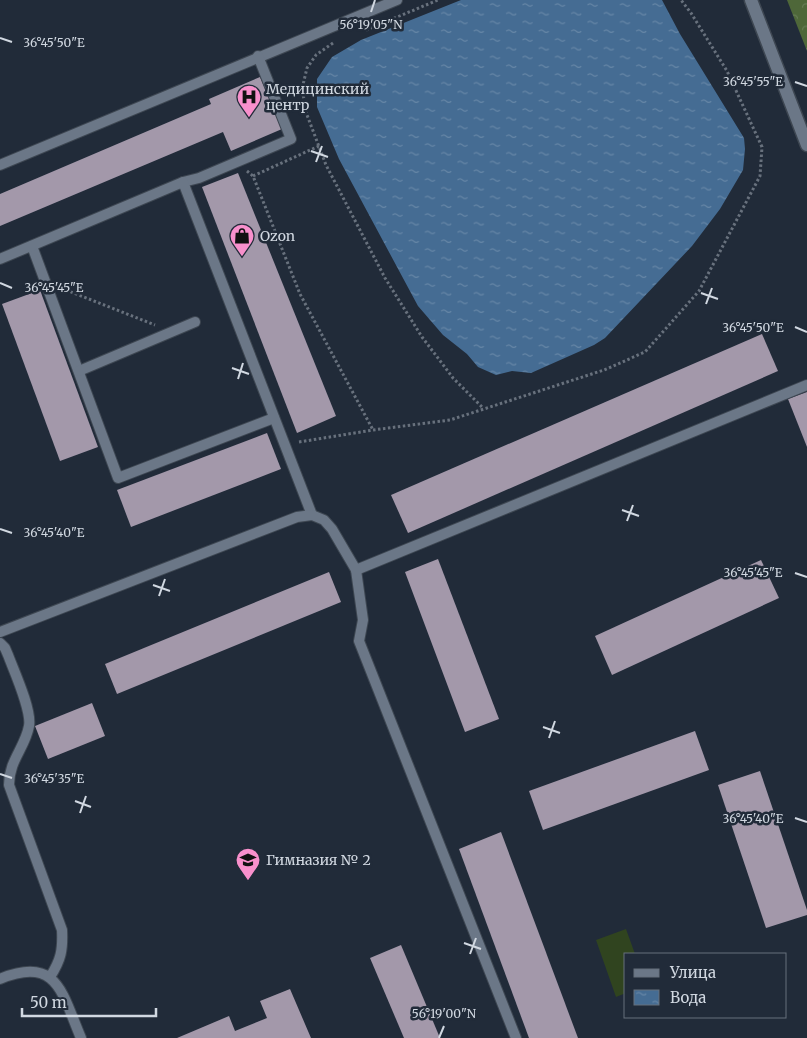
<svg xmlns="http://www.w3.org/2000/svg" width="807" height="1038" viewBox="0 0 807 1038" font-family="Merriweather,serif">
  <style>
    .forest { fill: url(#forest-crowns) }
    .pitch { fill: #30441f }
    .water { fill: url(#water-ripples) }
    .building { fill: #a398aa }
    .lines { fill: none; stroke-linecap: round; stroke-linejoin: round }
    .service-casing { stroke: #3e4752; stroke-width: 12 }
    .minor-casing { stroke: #3e4752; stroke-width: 15 }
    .path { stroke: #68717d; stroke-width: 3; stroke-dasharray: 2.5 2.5; stroke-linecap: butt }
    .service { stroke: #6b7787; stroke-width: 10 }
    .minor { stroke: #6b7787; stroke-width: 12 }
    .ticks { fill: none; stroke: #d1d8e1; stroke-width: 2 }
    .labels { text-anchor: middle; stroke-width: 5; stroke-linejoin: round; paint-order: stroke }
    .poi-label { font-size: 14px; fill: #d1d8e1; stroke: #212b39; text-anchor: start }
    .ticks-label { font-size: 12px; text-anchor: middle; fill: #d1d8e1; stroke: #212b39; stroke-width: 5; stroke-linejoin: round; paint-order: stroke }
  </style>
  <defs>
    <pattern id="forest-crowns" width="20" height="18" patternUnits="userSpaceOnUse" patternTransform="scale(1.25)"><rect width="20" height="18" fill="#4e6739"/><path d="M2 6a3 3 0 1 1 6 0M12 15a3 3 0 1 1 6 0" fill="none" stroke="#667c55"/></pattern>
    <pattern id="water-ripples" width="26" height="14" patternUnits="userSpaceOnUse" patternTransform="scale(1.25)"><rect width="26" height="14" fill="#456c93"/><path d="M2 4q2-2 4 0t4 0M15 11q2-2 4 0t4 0" fill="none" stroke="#6787a7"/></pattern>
  </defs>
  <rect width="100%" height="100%" fill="#212b39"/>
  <path class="forest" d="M787,0h20v51z"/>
  <path class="pitch" d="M626,929l9,25h-9v39l-10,4 -20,-57z"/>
  <path class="water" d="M461,0h201l18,34 64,104 1,11 -2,21 -23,39 -28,37 -87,92 -11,7 -63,28 -19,-2 -16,4 -18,-8 -11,-13 -24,-19 -25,-29 -79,-147 -22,-52v-28l15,-22 29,-17z"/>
  <g class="building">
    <path d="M260,77l22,52 -51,22 -8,-19 -223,94v-32l211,-90 -2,-5z"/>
    <path d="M238,173l98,243 -39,17 -95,-246z"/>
    <path d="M40,290l58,157 -38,14 -58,-157z"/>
    <path d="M762,334l16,37 -370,162 -17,-38z"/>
    <path d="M807,392v55l-19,-48z"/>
    <path d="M267,433l14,36 -150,58 -14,-37z"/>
    <path d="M438,559l61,160 -34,13 -60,-160z"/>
    <path d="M761,560l18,38 -167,77 -17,-39z"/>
    <path d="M329,572l12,30 -224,92 -12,-30z"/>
    <path d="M92,703l13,33 -57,23 -13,-33z"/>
    <path d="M695,731l14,39 -166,60 -14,-39z"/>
    <path d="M760,771l47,139v5l-41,13 -48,-143z"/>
    <path d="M501,832l77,206h-49l-70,-189z"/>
    <path d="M401,945l39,93h-36l-34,-80z"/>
    <path d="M290,989l21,49h-134l52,-22 6,15 32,-13 -7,-17z"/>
  </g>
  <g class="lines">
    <defs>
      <g id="service">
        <path d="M0,165l397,-165"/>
        <path d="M183,182l16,-4 92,-39 -33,-83"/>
        <path d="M32,246l86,232 156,-60"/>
        <path d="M0,259l183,-77 129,333"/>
        <path d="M79,371l116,-49"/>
        <path d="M356,570l451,-185"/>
        <path d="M0,632l297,-115 15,-2 12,5 8,9 24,41 7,50 -4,21 157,397"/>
        <path d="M0,643l5,5 3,7c6,16 24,55 21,71 -4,22 -20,34 -20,59l53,145c1,20 -1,30 -12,47"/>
        <path d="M0,979c58,-24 62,15 81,59"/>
      </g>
      <path id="minor" d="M751,0l56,145"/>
    </defs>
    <use href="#service" class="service-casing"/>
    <use href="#minor" class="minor-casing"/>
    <g class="path">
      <path d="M366,30l72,-30"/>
      <path d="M333,43l-17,12 -9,13 -5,21 5,26 19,50 59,113 37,59 31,41 30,30"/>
      <path d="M247,171l6,5 47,118 73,136"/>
      <path d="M253,176l66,-30"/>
      <path d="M61,288l94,37"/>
      <path d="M299,442l74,-12 77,-10 154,-50 41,-18 54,-61 61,-115 2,-29 -35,-76 -36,-58 -10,-13"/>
    </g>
    <use href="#service" class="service"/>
    <use href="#minor" class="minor"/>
  </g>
  <path class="ticks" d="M371,12l4,-12M0,38l12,4M795,82l12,4M311,151l17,6M316,162l6,-16M0,283l12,5M701,293l17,6M706,304l6,-16M795,327l12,5M232,368l17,6M238,379l5,-16M622,510l17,6M627,521l6,-16M0,529l12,4M795,573l12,4M153,585l17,6M159,596l6,-17M543,727l17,6M549,738l6,-17M0,774l12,4M75,801l16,6M80,813l6,-17M795,818l12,4M464,943l17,6M470,954l6,-16M439,1038l5,-12"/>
  <defs>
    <symbol id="hospital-pin" viewBox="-11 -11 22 30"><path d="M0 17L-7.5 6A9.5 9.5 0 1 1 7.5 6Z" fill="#f890cc" stroke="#212b39"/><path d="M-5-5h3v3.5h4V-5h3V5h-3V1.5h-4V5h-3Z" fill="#111"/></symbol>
    <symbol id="shop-pin" viewBox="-11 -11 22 30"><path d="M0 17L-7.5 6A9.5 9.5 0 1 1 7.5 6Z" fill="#f890cc" stroke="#212b39"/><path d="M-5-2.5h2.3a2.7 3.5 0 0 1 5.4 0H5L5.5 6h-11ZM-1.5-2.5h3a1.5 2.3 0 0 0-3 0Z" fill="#111"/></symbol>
    <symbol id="school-pin" viewBox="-11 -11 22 30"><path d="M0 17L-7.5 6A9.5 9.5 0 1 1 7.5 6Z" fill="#f890cc" stroke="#212b39"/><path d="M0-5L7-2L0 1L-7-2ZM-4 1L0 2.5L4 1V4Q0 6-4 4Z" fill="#111"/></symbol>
  </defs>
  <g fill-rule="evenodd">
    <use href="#hospital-pin" x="235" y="83" width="28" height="38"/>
    <use href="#shop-pin" x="228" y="222" width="28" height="38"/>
    <use href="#school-pin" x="234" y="846" width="28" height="38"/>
  </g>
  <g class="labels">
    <g class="poi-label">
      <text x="266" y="94">Медицинский<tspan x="266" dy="16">центр</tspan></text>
      <text x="260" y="241">Ozon</text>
      <text x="266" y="865">Гимназия № 2</text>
    </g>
  </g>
  <g class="ticks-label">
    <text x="371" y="29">56°19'05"N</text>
    <text x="54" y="47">36°45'50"E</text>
    <text x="753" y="86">36°45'55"E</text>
    <text x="54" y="292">36°45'45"E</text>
    <text x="753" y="332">36°45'50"E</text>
    <text x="54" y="537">36°45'40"E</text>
    <text x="753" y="577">36°45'45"E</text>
    <text x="54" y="783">36°45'35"E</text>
    <text x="753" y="823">36°45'40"E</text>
    <text x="444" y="1018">56°19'00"N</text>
  </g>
  <rect x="624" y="953" width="162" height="65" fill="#212b39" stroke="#67707c"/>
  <rect x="634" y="969" width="25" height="8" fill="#6b7787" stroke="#67707c"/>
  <text x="670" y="978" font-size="15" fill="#d1d8e1">Улица</text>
  <rect x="634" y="990" width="25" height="15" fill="url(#water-ripples)" stroke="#67707c"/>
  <text x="670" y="1003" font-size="15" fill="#d1d8e1">Вода</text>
  <path d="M22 1008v8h134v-8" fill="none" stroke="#d1d8e1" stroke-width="2.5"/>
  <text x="30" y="1008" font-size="15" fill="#d1d8e1" stroke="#212b39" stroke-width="4" paint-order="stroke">50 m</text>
</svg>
